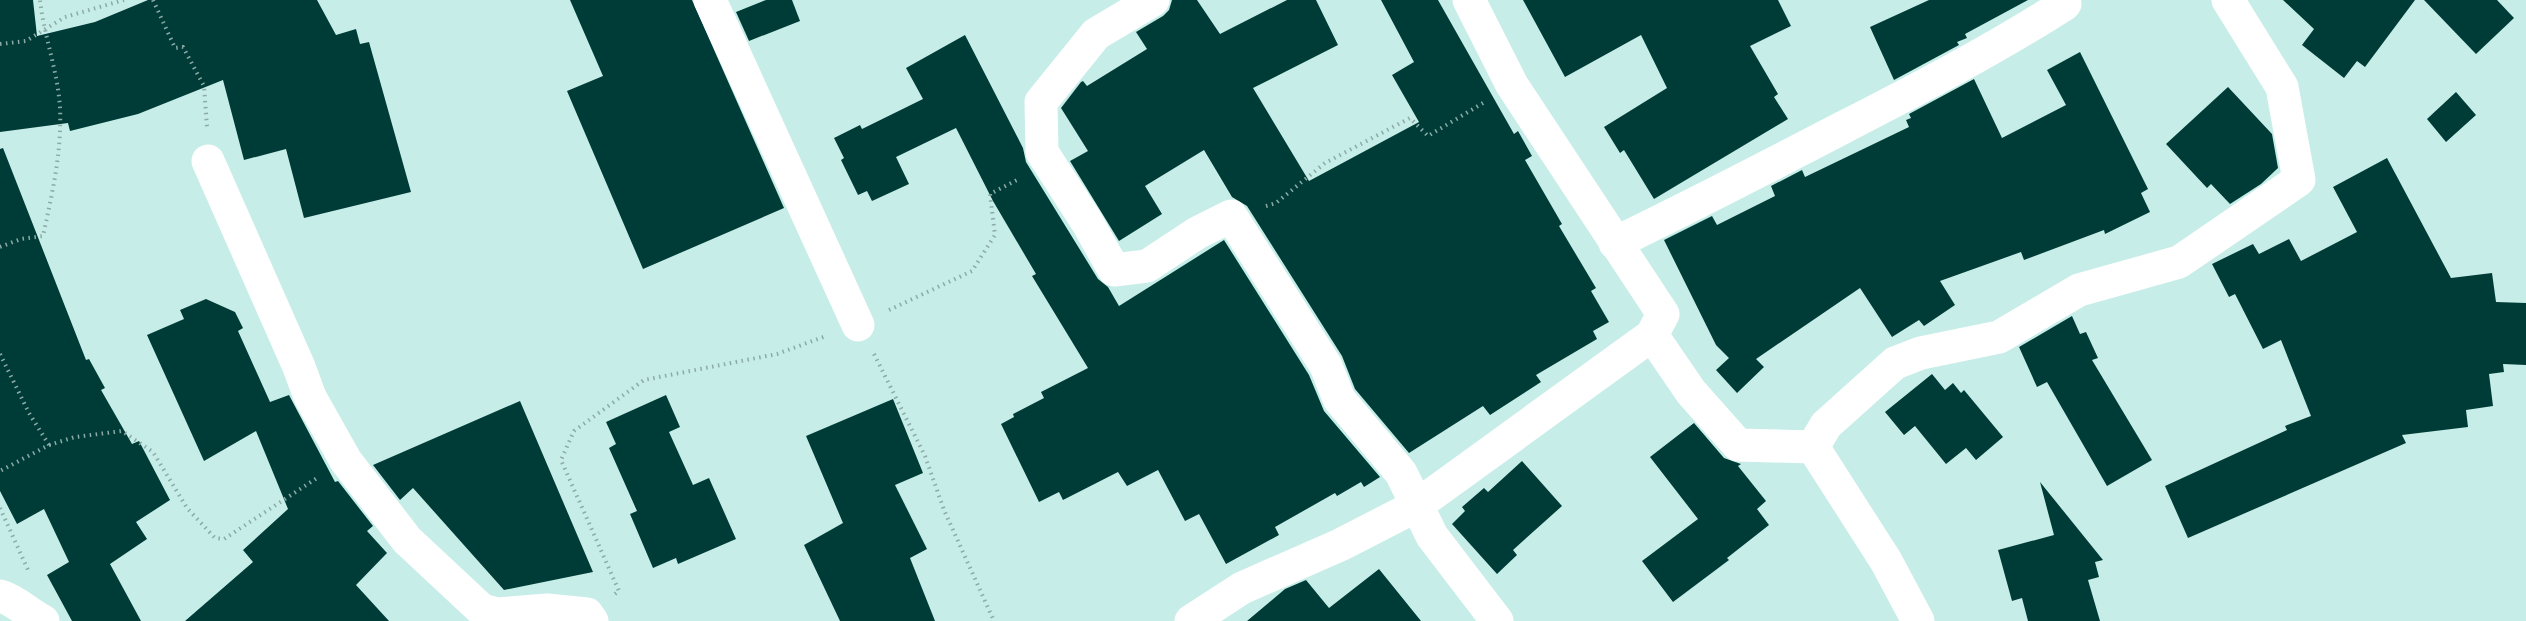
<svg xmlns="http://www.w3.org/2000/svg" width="2526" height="621" viewBox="0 0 2526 621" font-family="'Space Grotesk',sans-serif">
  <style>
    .building { fill: #003c37 }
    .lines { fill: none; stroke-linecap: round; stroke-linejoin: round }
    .path { stroke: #8caba7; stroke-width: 4; stroke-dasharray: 1.5 4.5; stroke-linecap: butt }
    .minor { stroke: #fff; stroke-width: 33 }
  </style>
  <rect width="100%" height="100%" fill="#c7ede8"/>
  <g class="building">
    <path d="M0,0h33l4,36 58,-14 53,-22h169l19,35 20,-6 4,15 9,-2 42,150 -107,26 -18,-69 -42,11 -21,-80 -85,34 -68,17 -2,-8 -68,9z"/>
    <path d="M570,0h122l92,208 -141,61 -76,-178 36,-15z"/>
    <path d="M766,0h26l8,21 -51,20 -13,-29z"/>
    <path d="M1172,0h25l23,34 67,-34h29l22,45 -85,43 56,93 110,-59 -27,-47 22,-13 -33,-62h57l76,134 4,-3 14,25 -7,4 37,64 -3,2 37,62 -5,3 18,31 -16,9 4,8 -61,36 5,7 -51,33 -7,-9 -74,47 -54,-64 -13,-33 -95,-150 -15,-9 -28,-47 -59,36 17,28 -43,27 -49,-80 18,-10 -27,-43 20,-26 2,-1 4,5 60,-37 -11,-17 27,-16 6,-6z"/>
    <path d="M1523,0h255l13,26 -41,20 28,48 -4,3 14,22 -134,80 -30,-49 -4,3 -16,-26 63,-39 -26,-53 -76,42z"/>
    <path d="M1929,0h99l-63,34 2,4 -10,4 2,3 -65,35 -24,-53z"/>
    <path d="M2283,0h132l-50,67 -8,-6 -13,17 -42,-33 12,-16z"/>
    <path d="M2424,0h73l17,18 -38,36z"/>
    <path d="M965,35l58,113 3,14 72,117 10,8 11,19 105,-66 85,135 15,36 56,66 -16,10 -3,-5 -24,14 -2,-3 -60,34 4,8 -53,29 -27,-50 -14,7 -27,-51 -31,16 -9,-14 -55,28 -4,-8 -20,10 -38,-78 13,-7 -1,-3 31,-16 -3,-6 47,-24 -56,-92 4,-2 -43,-73 -37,-73 -60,29 13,27 -37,17 -5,-10 -9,4 -17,-35 3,-2 -10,-20 26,-13 2,4 61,-30 -17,-31z"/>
    <path d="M2080,52l68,137 -7,4 9,19 -45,22 -1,-4 -80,30 -3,-8 -81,29 15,24 -31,21 -5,-6 -27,17 -32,-49 -104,71 8,8 -27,26 -21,-23 13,-12 -13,-13 -52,-105 48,-24 5,9 58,-29 -4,-10 31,-16 3,7 104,-50 -3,-7 5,-2 -2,-4 65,-35 28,59 64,-33 -19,-35z"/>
    <path d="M2228,87l44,47 6,34 -17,16 -31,20 -19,-20 -4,4 -41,-44z"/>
    <path d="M2456,92l20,23 -30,27 -19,-23z"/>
    <path d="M3,148l83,212 3,-1 16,29 -4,2 31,54 7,-3 31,59 -34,22 11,17 -37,25 31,57h-69l-25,-46 22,-13 -25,-53 -27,15 -17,-33v-342z"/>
    <path d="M2387,158l64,120 41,-5 4,29 30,1v62l-23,-1 1,8 -15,2 4,32 -27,4 2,17 -66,8 4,8 -218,95 -23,-52 122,-56 -2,-4 26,-10 -30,-76 -18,9 -28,-55 -6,3 -17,-33 41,-20 6,10 30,-15 12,22 56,-29 -24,-45z"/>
    <path d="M206,299l29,13 8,16 -5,3 32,71 19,-7 46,87 3,-1 35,45 -6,5 20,22 -31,32 33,36h-204l68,-59 -10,-12 45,-41 -32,-78 -52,30 -57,-126 37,-16 -4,-9z"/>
    <path d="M2072,316l8,18 6,-2 12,26 -6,2 60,100 -45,26 -60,-104 -10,5 -18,-40z"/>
    <path d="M1932,374l13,16 8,-7 8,10 3,-3 39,47 -27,23 -10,-12 -20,16 -31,-38 -11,9 -19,-23z"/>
    <path d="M666,395l14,32 -11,5 24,53 16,-7 27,61 -58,25 -2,-6 -23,10 -23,-54 7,-3 -28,-63 7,-4 -10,-22z"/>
    <path d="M893,399l30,74 -28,12 32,64 -17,9 25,63h-95l-36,-76 39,-22 -37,-87z"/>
    <path d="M520,401l73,171 -89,18 -91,-102 -13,12 -27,-35z"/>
    <path d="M1694,423l30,35 17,6 -3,2 28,35 -9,8 12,16 -42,33 2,2 -56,42 -31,-41 56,-42 -48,-62z"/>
    <path d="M1522,461l40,45 -49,44 4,5 -20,19 -45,-50 13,-13 -3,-4 22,-19 4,4z"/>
    <path d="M2040,482l63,78 -8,2 4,15 -11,3 12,41h-72l-6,-23 -10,3 -14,-51 56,-15z"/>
    <path d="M1379,569l42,52h-174l38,-32 21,-9 23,28z"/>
  </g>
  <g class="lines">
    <g class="path">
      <path d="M153,0l22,48 8,-1 21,39 3,41"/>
      <path d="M0,44l26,-3 39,-24 59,-17"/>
      <path d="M1266,206l10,-3 49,-40 85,-45 18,18 55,-33"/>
      <path d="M0,247l21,-8 22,-3c9,-42 19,-84 17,-128 -2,-36 -16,-72 -20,-108"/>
      <path d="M889,310l83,-39 23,-36 -5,-41 29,-15"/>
      <path d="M0,354l29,59 20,32 -49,26"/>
      <path d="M874,354l51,102 19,54 50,111"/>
      <path d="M49,445l26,-8 47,-6 31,21 34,56 28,30 9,1 93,-61"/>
      <path d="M0,508l28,62"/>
      <path d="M615,594l4,-3 -58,-131 13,-29 70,-51 133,-26 49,-18"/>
    </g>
    <g class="minor">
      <path d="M710,0l148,325"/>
      <path d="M1153,0l-57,34 -55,68 1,50 45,70 27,48 33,-4 50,-33 34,-17 95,150 13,33 62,74 31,63 65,85"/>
      <path d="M208,161l91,206 11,30 36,64 61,79 75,70 15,4 50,-4 40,4 5,7"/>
      <path d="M1615,243c77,-37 152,-76 227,-115 76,-39 151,-78 223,-124l-1,-4"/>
      <path d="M1652,335l39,57 47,53 75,2"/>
      <path d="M0,596c15,4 29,18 43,25"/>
      <path d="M1191,621l51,-33 98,-43 76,-39 236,-171 11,-21 -151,-229 -43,-85"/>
      <path d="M1918,621l-32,-60 -73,-114 13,-22 69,-62 26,-10 78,-16 80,-47 100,-28 120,-82 -17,-93 -54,-87"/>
    </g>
  </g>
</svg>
